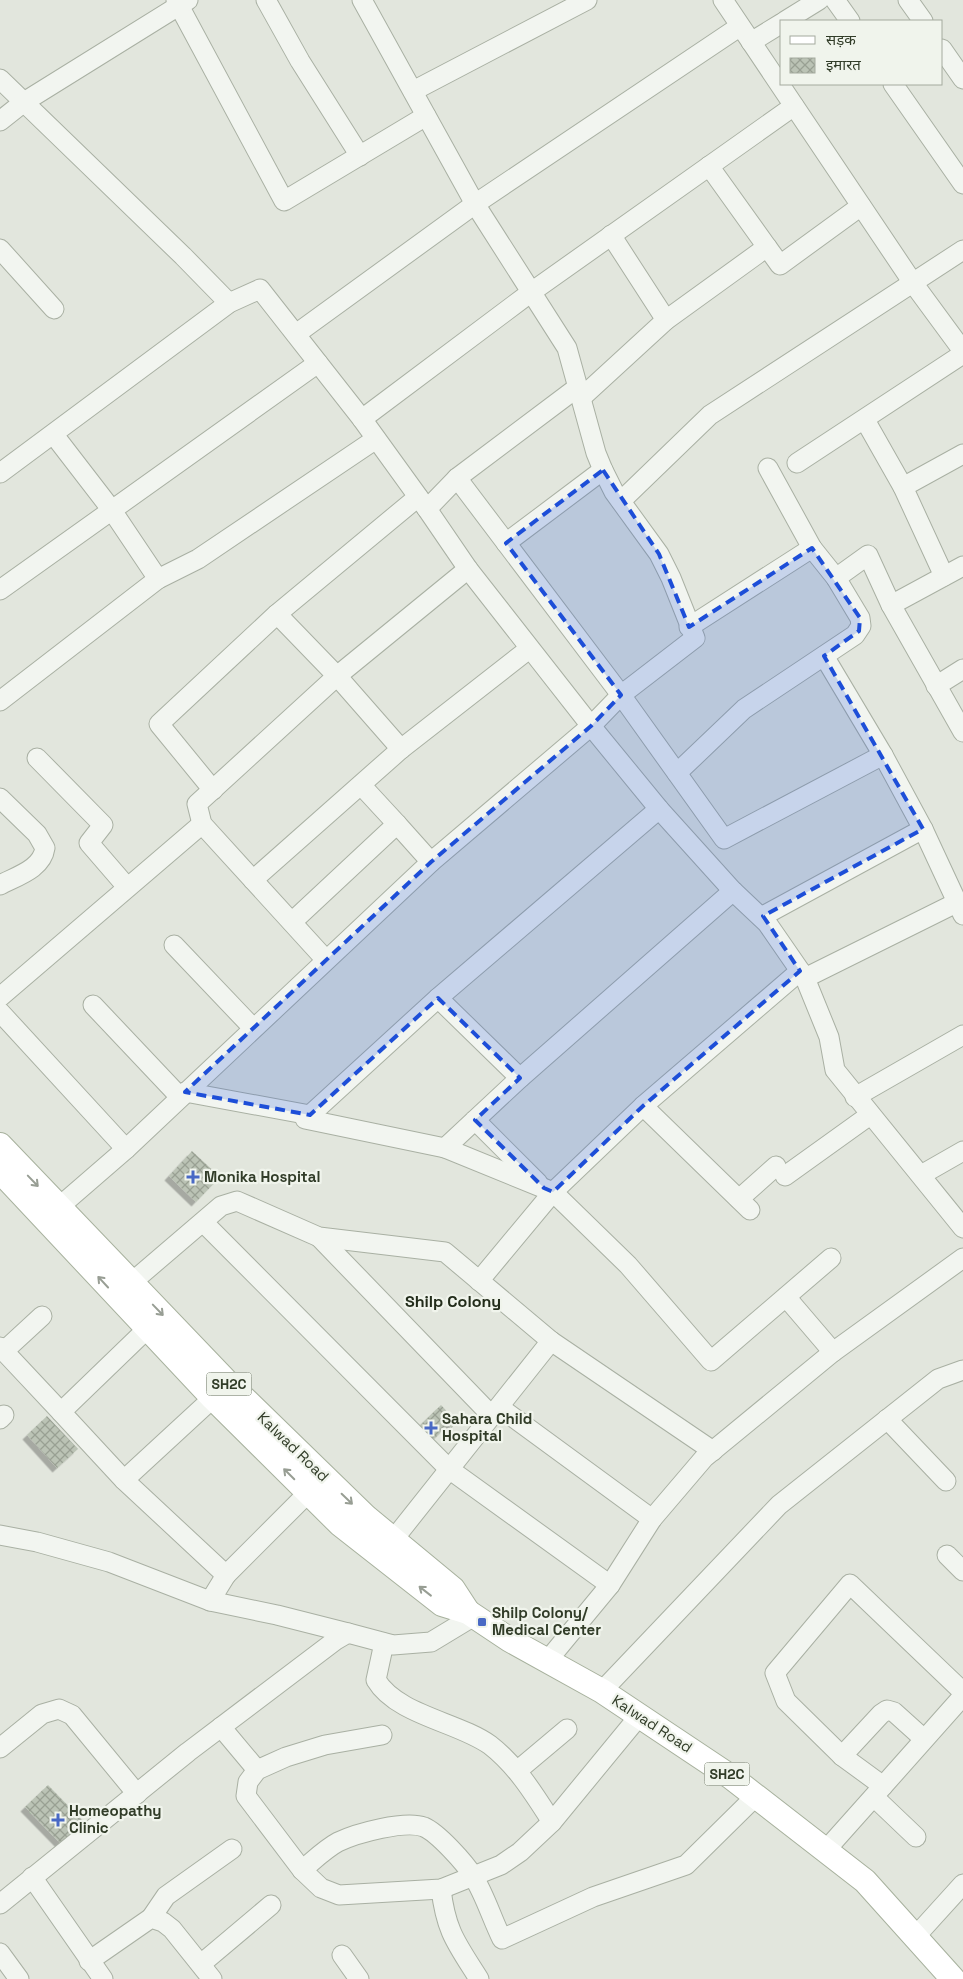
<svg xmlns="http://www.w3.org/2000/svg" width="963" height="1979" viewBox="0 0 963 1979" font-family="'Space Grotesk','Noto Sans Devanagari',sans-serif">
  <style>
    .building { fill: url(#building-cross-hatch); filter: url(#shadow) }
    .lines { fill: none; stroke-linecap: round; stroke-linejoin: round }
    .minor-casing { stroke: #a9b0a3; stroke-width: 21 }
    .major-casing { stroke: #a7b19d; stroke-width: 26 }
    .minor { stroke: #f2f5f0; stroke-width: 19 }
    .major { stroke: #fff; stroke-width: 24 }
    .oneway { stroke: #989e94 }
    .marked { fill: #1d4ed8; fill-opacity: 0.2; stroke: #1d4ed8; stroke-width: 4; stroke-dasharray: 10 6; stroke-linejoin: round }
    .poi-dot { fill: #4969c5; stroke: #f0f4ec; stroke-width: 2 }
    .labels { text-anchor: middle; stroke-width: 4.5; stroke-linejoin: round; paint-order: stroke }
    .shield { fill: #f0f4ec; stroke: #6a7363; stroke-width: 1 }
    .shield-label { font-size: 14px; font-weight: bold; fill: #313c28 }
    .poi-label { font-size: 15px; font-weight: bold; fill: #313c28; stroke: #f0f4ec; text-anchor: start }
    .street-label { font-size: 15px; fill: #313c28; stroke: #f0f4ec }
    .neighbourhood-label { font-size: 16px; font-weight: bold; fill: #222c1a; stroke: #f0f4ec }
  </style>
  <defs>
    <pattern id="building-cross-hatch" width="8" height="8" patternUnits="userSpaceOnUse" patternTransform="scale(1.25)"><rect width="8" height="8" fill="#bbc3b5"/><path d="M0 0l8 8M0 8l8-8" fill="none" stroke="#99a093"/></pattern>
    <filter id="shadow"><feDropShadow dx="-4.5" dy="4.5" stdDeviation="0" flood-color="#0004"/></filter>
  </defs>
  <rect width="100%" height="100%" fill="#e2e6dd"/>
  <g class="building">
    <path d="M192,1151l28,26 -24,25 -27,-26z"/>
    <path d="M441,1405l16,17 -6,6 -3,-3 -19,19 -14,-14z"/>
    <path d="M47,1416l31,33 -21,19 -30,-33z"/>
    <path d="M48,1785l38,39 -23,22 -38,-39z"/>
  </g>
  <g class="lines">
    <defs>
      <g id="minor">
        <path d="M176,0l108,201 142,-85"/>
        <path d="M266,0l34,61 60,95"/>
        <path d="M723,0l190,283 50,68"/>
        <path d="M835,0l15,21"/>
        <path d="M908,0l15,21"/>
        <path d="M785,21l34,-21"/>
        <path d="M751,42l31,-19"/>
        <path d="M942,49l21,30"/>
        <path d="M0,79l183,177 46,47"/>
        <path d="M893,84l70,100"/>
        <path d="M413,91l174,-91"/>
        <path d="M0,121l24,-19 164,-102"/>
        <path d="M709,166l58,81"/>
        <path d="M611,235l55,85"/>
        <path d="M0,249l54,60"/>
        <path d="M296,334l179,-130 264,-177"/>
        <path d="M581,398l85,-78 101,-73 13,18 81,-59"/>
        <path d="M362,419l168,-126 264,-187"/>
        <path d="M865,420l38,67 41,89"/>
        <path d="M54,435l57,74 47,70"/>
        <path d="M797,463l166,-109"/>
        <path d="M0,473l229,-170 31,-14 102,130 65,90 41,60 123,157 68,83 74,82 34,32 38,55 24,59 6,33 128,158"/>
        <path d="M457,478l164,217 103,144 159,-84"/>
        <path d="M903,487l60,-33"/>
        <path d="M621,501l89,-86 253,-165"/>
        <path d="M427,509l30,-31 121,-91"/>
        <path d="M506,543l97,-73"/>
        <path d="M836,578l32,-23 23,50 72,127"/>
        <path d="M0,590l318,-227"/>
        <path d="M891,605l72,-39"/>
        <path d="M277,614l60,62 64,73"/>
        <path d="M689,627l123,-79"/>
        <path d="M824,656l59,99 40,74 40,86"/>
        <path d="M936,686l27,-17"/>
        <path d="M0,701l158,-122 40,-20 178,-120"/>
        <path d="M37,758l66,67 -14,18 38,44"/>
        <path d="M677,773l67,-64 111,-74 6,-9 -1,-8 -24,-40 -24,-30 -44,-80"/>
        <path d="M361,785l36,39"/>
        <path d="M213,790l-54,-66 118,-110 141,-117"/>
        <path d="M0,798l37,36 8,14c-3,21 -28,28 -45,37"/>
        <path d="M253,880l148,-131 128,-100"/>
        <path d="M761,917l162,-88"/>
        <path d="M292,922l105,-98 34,38"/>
        <path d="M174,945l79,83"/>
        <path d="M326,960l-124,-136 -5,-20 140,-128 131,-107"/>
        <path d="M805,978l151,-75"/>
        <path d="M0,997l202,-173"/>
        <path d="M438,998l82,80"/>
        <path d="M93,1005l87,92"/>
        <path d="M0,1012l126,137"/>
        <path d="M185,1092l125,23 -5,4 140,29 108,44 75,73 83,96 120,-103"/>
        <path d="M855,1097l108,-62"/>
        <path d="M643,1106l107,104"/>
        <path d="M310,1115l128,-117 221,-189"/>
        <path d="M475,1120l63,63"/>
        <path d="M445,1148l75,-70 213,-187"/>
        <path d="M921,1175l42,-24"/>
        <path d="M785,1176l85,-61"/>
        <path d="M739,1199l37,-33"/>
        <path d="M59,1207l67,-58 305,-287 160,-136 30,-31 74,-57 -24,-60 -12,-24 -45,-62 -11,-22 -7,-17 -29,-105 -92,-144 -113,-204"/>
        <path d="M203,1222l246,247 161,116"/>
        <path d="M319,1237l173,179"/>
        <path d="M479,1281l74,-89 90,-86 157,-135"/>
        <path d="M131,1283l90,-77 16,-5 82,36 126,15 106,89 162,110"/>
        <path d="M786,1297l47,55"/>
        <path d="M147,1329l-86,83 63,68 102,95 -16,26"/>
        <path d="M0,1347l61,65"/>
        <path d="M4,1351l38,-35"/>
        <path d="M499,1407l153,112"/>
        <path d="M0,1419l4,-4"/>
        <path d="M887,1419l59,62"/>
        <path d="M124,1480l89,-82"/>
        <path d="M0,1535l37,7 72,20 101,39 67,14 71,18"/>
        <path d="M393,1540l158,-199"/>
        <path d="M947,1555l16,16"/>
        <path d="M226,1575l82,-82"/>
        <path d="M384,1643l-8,37c21,35 82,42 114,65 27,21 44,49 62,77"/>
        <path d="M548,1660l62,-75 42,-66 52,-61 129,-106 130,-94"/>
        <path d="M602,1691l177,-186 159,-126 25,-9"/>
        <path d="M963,1692l-113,-108 -75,89 11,28 56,55 41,30 80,-90"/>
        <path d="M221,1727l36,43"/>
        <path d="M382,1735l-57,10 -39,12 -29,13 -9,12 -2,14 56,74 19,18 18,7 102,-6 60,-24 19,-13 32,-30 88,-107"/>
        <path d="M0,1748l42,-34 17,-5 13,6 65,79"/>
        <path d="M842,1756l39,-42 6,-4 7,2 30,27"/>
        <path d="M517,1771l50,-42"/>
        <path d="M874,1797l42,40"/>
        <path d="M825,1851l58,-65"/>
        <path d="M302,1870c11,-9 23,-21 36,-28 19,-9 67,-22 86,-15 14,6 41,36 49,49 12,19 19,43 29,63l91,-42 93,-32 70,-69"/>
        <path d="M32,1877l71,102"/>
        <path d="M441,1889c5,43 16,55 38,90"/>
        <path d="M0,1904l188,-152 148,-112 12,-7 45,12 38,-3 43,-26"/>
        <path d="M151,1918l15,-22 66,-47"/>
        <path d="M915,1937l48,-53"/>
        <path d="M0,1953l19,26"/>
        <path d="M342,1955l17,24"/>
        <path d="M89,1961l62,-43 12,4 9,7 40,50"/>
        <path d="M201,1964l70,-59"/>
      </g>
      <g id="major">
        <path d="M0,1145l225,235 141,137 87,72 15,23"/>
        <path d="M0,1171l213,227 127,126 102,80 26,8 42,28 92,51 129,86 134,104 88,98"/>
      </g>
    </defs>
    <use href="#minor" class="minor-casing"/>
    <use href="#major" class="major-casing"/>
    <use href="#minor" class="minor"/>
    <use href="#major" class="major"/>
  </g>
  <defs><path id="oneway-shaft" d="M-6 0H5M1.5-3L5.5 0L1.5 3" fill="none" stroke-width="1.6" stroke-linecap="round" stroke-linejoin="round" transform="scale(1.25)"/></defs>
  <g class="oneway">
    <use href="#oneway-shaft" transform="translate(33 1181) rotate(46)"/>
    <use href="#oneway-shaft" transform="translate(103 1282) rotate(-133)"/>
    <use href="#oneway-shaft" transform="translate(158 1310) rotate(46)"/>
    <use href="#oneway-shaft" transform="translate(289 1474) rotate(-135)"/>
    <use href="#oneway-shaft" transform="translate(347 1499) rotate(44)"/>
    <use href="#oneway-shaft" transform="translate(425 1591) rotate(-142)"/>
  </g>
  <path class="marked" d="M603,470l56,84 30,73 123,-79 48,70 -1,13 -35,25 99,173 -160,87 37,55 -157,135 -90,86 -9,-4 -69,-68 45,-42 -82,-80 -128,117 -125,-23 246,-230 160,-136 30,-31 -115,-152z"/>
  <g class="poi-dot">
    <path d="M190.5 1169.5h5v5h5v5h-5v5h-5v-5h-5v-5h5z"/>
    <path d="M428.5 1420.5h5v5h5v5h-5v5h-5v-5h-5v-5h5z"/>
    <rect x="477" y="1617" width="10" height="10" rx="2.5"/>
    <path d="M55.5 1812.5h5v5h5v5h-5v5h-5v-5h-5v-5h5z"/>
  </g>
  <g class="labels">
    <g class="shield">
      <rect x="206.5" y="1372.5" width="45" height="23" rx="4"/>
      <rect x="704.5" y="1762.5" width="45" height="23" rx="4"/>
    </g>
    <g class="shield-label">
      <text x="229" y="1389">SH2C</text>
      <text x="727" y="1779">SH2C</text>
    </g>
    <g class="poi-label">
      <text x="204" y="1182">Monika Hospital</text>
      <text x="442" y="1424">Sahara Child<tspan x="442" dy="17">Hospital</tspan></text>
      <text x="492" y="1618">Shilp Colony/<tspan x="492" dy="17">Medical Center</tspan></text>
      <text x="69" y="1816">Homeopathy<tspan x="69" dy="17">Clinic</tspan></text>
    </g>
    <g class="street-label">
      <text transform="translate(293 1447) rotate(44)" y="5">Kalwad Road</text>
      <text transform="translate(652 1724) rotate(33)" y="5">Kalwad Road</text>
    </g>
    <g class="neighbourhood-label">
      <text x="453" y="1307">Shilp Colony</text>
    </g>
  </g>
  <rect x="780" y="20" width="162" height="65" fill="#f0f4ec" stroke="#a4aa9e"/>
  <rect x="790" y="36" width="25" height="8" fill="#ffffff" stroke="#a4aa9e"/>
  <text x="826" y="45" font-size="15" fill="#313c28">सड़क</text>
  <rect x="790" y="58" width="25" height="15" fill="url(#building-cross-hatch)" stroke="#a4aa9e"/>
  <text x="826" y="70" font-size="15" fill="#313c28">इमारत</text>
</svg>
